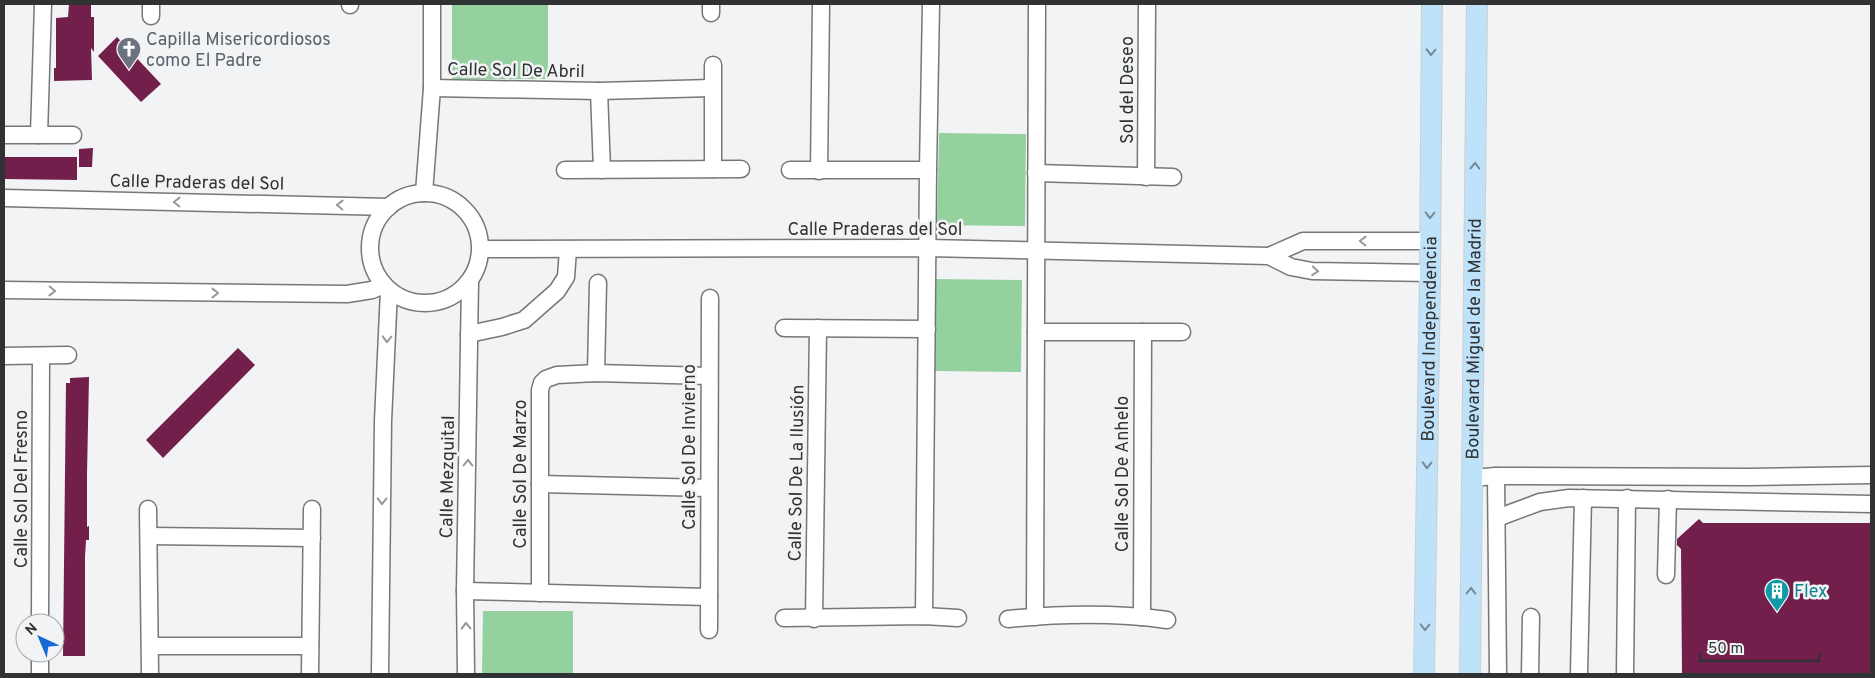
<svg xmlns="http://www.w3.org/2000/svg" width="1875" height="678" viewBox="0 0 1875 678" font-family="Overpass,sans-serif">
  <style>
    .green { fill: #95d19e }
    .building { fill: #731f4c }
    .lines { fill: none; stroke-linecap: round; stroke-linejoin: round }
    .minor-casing { stroke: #767778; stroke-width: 19 }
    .major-casing { stroke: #cecece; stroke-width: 22 }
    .minor { stroke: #fff; stroke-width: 16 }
    .major { stroke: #bee2fa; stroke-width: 20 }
    .oneway { stroke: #788a96 }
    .oneway2 { stroke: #989899 }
    .labels { text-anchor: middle; stroke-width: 5; stroke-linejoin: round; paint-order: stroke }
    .worship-label { font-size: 18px; fill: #5b616d; stroke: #f1f3f5; text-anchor: start }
    .street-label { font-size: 18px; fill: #313233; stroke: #f1f3f5 }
    .culture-label { font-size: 18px; fill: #0d838f; stroke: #f1f3f5; text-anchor: start }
  </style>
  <rect width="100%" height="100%" fill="#f1f3f5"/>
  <g class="green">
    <rect x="452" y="4" width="96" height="75"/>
    <path d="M939,133l87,1 -1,92 -88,-1z"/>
    <path d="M935,279l87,1 -1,92 -87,-1z"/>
    <path d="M483,611h90v63h-91z"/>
  </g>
  <g class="building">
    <path d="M69,4h22v13h3v35l-3,-4 1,32 -38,1v-13h2v-50l12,-1z"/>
    <path d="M117,37l44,47 -20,18 -43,-46z"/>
    <path d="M93,148l-1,19h-13v-18z"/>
    <path d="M4,157h73v23l-73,-1z"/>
    <path d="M238,348l17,17 -92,93 -17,-18z"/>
    <path d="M89,377l-2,97v53l2,-1v14h-3l-1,17v99h-22l3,-273h4v-5z"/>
    <path d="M1699,519l4,4h168v151h-189l-1,-125 -4,-4v-6z"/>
  </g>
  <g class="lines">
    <defs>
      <g id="minor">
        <path d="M350,4v1"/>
        <path d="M711,4v9"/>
        <path d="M151,16v-12"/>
        <path d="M713,65v104"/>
        <path d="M432,88l167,3 113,-3"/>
        <path d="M599,91l3,79"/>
        <path d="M4,135h69"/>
        <path d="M39,135l4,-131"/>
        <path d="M565,170l176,-1"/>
        <path d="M790,170h138"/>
        <path d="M819,171l2,-167"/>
        <path d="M1036,173l137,4"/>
        <path d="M1146,177l1,-173"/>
        <circle cx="425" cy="248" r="55"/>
        <path d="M424,193l8,-105v-84"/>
        <path d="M4,198l385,9"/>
        <path d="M481,249l447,-1 341,8 22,11 21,4 118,2"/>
        <path d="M1269,256l34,-15h126"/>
        <path d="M4,290l343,4 25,-4 12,-5"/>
        <path d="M784,328l143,1"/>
        <path d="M1036,332h146"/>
        <path d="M469,334l33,-7 22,-7 33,-29 9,-14 2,-27"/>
        <path d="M4,356l64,-1"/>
        <path d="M596,373l2,-90"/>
        <path d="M1496,476l2,198"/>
        <path d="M1472,478l24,-2 253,1 122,-2"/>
        <path d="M540,484l169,4"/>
        <path d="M148,509l2,165"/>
        <path d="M1497,518l43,-16 29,-4 302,6"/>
        <path d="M149,536l163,2"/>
        <path d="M1666,575l2,-76"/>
        <path d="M465,591l244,6"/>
        <path d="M540,593v-203l2,-7 4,-4 11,-4 39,-2 113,3"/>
        <path d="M924,616l4,-446 3,-166"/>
        <path d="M1035,617l2,-613"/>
        <path d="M1142,617l1,-285"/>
        <path d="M784,618l140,-2 34,2"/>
        <path d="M814,619l4,-291"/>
        <path d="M1008,619c51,-5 109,-6 159,1"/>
        <path d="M40,623l1,-267"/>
        <path d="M709,630l1,-332"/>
        <path d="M150,646h160"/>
        <path d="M40,674v-21"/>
        <path d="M310,674l2,-165"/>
        <path d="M380,674l3,-253 6,-131"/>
        <path d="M466,674l-1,-83 5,-310"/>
        <path d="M1530,674l1,-57"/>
        <path d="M1579,674l4,-176"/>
        <path d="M1625,674l2,-176"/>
      </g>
      <g id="major">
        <path id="s1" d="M1424,674l6,-401 2,-269"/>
        <path id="s2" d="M1470,674l7,-670"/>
      </g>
    </defs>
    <use href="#minor" class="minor-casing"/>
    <use href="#major" class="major-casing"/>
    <use href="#minor" class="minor"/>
    <use href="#major" class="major"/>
  </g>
  <defs><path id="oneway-chevron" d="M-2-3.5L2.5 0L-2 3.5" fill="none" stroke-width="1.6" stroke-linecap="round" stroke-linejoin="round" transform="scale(1.25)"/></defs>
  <g class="oneway">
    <use href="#oneway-chevron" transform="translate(1431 52) rotate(91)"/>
    <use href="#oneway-chevron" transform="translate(1475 166) rotate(-89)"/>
    <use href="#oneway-chevron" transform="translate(1430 215) rotate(91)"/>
    <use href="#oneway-chevron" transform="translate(1427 465) rotate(91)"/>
    <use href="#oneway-chevron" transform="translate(1471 591) rotate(-89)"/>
    <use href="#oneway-chevron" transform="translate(1425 627) rotate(91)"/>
  </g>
  <g class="oneway2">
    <use href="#oneway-chevron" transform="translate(177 202) rotate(-179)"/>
    <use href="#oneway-chevron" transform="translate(340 205) rotate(-179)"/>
    <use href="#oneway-chevron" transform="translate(1363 241) rotate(-179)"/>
    <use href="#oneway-chevron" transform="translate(1315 271) rotate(4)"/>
    <use href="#oneway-chevron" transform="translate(52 291) rotate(1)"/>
    <use href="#oneway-chevron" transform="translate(215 293)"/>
    <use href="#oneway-chevron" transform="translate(387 339) rotate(92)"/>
    <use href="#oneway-chevron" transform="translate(468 463) rotate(-89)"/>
    <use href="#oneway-chevron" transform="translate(382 501) rotate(91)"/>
    <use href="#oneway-chevron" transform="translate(466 626) rotate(-91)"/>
  </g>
  <defs>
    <symbol id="church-pin" viewBox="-11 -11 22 30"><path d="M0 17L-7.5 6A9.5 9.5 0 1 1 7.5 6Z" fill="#6b7280" stroke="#f1f3f5"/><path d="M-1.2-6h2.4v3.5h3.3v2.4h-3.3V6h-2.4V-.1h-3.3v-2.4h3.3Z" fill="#fff"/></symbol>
    <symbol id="building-pin" viewBox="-11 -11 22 30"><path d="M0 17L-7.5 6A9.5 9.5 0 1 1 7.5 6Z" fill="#0f9aa8" stroke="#f1f3f5"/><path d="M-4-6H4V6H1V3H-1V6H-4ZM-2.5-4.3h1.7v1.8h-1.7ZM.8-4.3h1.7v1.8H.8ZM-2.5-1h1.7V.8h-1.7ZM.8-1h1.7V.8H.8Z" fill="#fff"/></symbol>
  </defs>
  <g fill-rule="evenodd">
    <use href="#church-pin" x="115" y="35" width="28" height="38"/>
    <use href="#building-pin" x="1763" y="577" width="28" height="38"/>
  </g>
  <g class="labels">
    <g class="worship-label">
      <text x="146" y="45">Capilla Misericordiosos<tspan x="146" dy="21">como El Padre</tspan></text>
    </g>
    <g class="street-label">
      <text transform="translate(516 70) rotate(1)" y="6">Calle Sol De Abril</text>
      <text transform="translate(1127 90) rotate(-90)" y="6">Sol del Deseo</text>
      <text transform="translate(197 182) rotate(1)" y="6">Calle Praderas del Sol</text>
      <text x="875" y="235">Calle Praderas del Sol</text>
      <text dy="6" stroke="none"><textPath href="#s1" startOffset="335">Boulevard Independencia</textPath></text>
      <text dy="6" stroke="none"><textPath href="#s2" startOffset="335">Boulevard Miguel de la Madrid</textPath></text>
      <text transform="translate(689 447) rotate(-90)" y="6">Calle Sol De Invierno</text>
      <text transform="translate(796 473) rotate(-89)" y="6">Calle Sol De La Ilusión</text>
      <text transform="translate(520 474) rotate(-90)" y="6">Calle Sol De Marzo</text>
      <text transform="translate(1122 474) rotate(-90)" y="6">Calle Sol De Anhelo</text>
      <text transform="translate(447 477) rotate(-89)" y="6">Calle Mezquital</text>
      <text transform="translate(21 489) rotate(-90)" y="6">Calle Sol Del Fresno</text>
    </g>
    <g class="culture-label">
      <text x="1794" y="597">Flex</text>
    </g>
  </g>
  <rect width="1875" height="678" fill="none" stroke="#313233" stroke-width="10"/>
  <g transform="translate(40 638) rotate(316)"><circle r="24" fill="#f1f3f5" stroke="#a4a6a7"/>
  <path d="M0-4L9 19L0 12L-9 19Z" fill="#176ad4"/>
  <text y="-8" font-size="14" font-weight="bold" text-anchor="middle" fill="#313233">N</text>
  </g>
  <path d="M1700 653v8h119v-8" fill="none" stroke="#313233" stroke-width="2.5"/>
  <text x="1708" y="653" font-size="15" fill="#313233" stroke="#f1f3f5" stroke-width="4" paint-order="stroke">50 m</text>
</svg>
